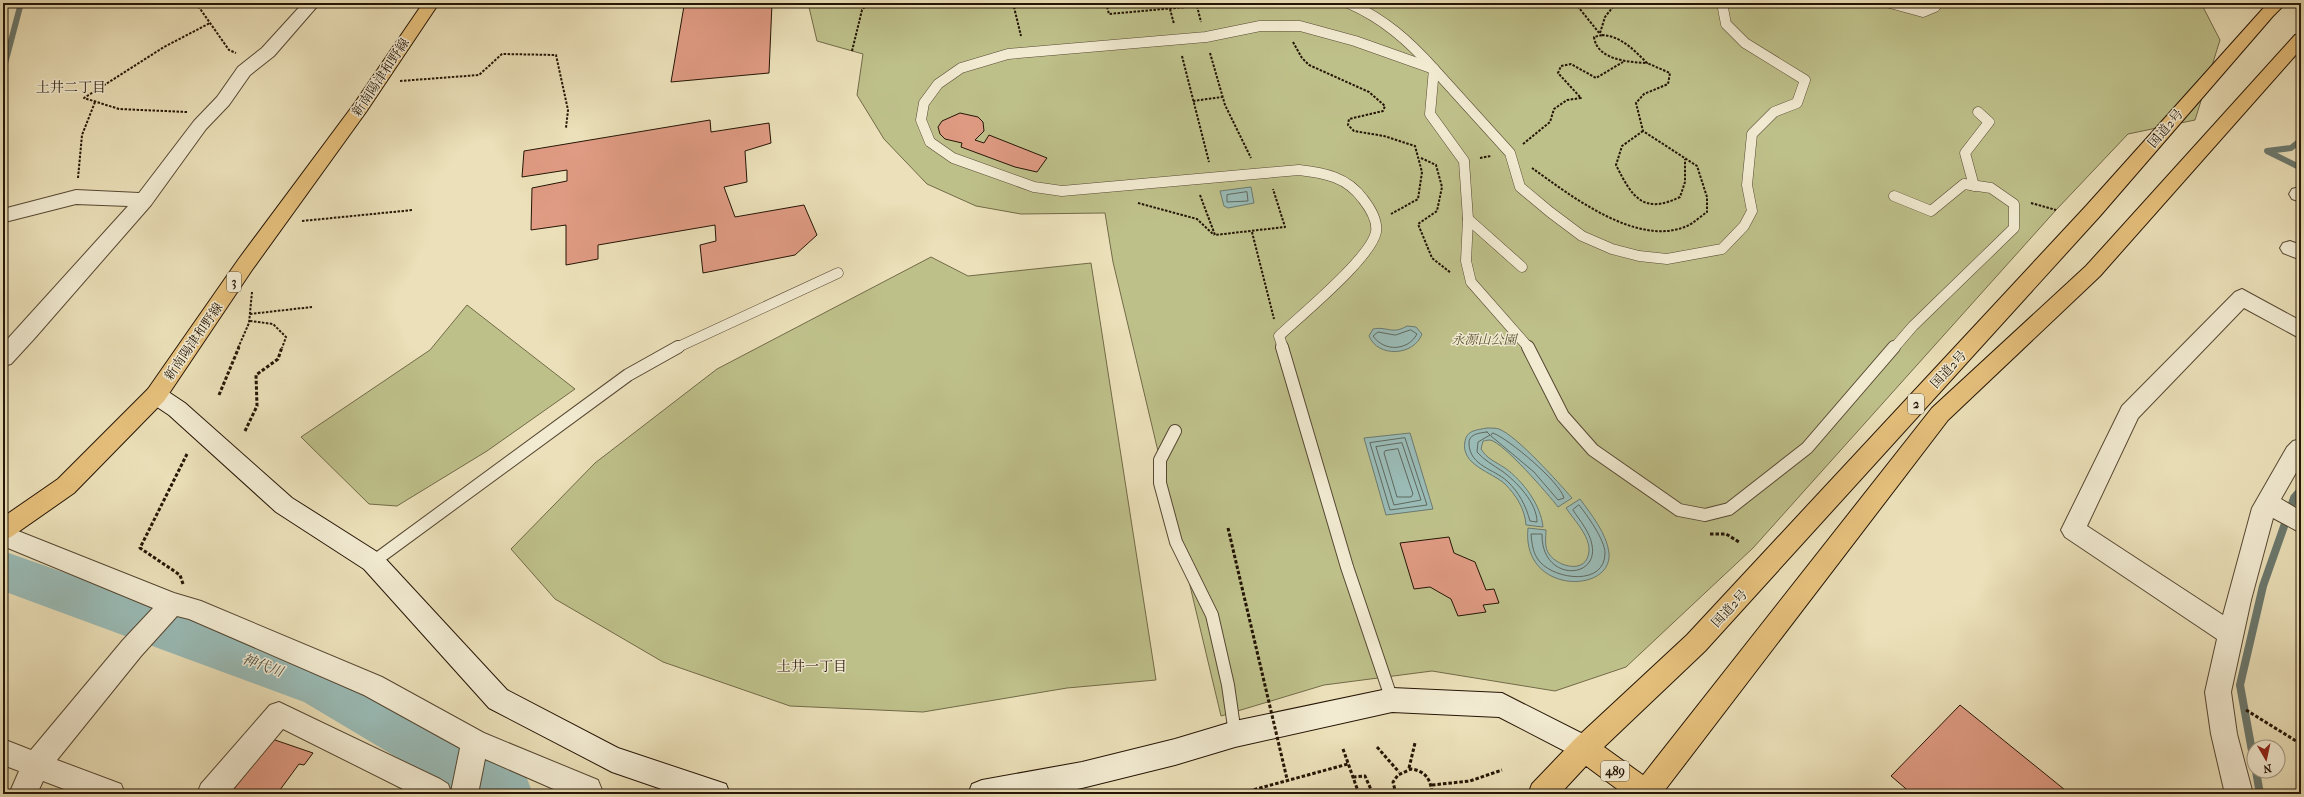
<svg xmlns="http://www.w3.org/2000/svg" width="2304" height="797" viewBox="0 0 2304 797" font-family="'IM FELL French Canon','Noto Serif JP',serif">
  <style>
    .green { fill: #bec08a; stroke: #726a48 }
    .water { fill: #9abbb6; stroke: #6b796f }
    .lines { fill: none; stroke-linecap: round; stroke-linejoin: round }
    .shore { stroke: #60685e; stroke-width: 1 }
    .stream-far1 { stroke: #6b796f; stroke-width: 6 }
    .stream { stroke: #6b796f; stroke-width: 8 }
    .river { fill: #9abbb6; fill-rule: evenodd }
    .building { fill: #df9b83; stroke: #251505 }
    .lane-far1-casing { stroke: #564832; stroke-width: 11 }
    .lane-casing { stroke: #564832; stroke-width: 14 }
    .street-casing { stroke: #564832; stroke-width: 2 }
    .secondary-casing { stroke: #251505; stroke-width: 2 }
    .primary-casing { stroke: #251505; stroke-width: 2 }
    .highway-casing { stroke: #251505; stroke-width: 2 }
    .path-far1 { stroke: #251505; stroke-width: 2; stroke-dasharray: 2.5 1.5; stroke-linecap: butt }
    .path { stroke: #251505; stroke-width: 3; stroke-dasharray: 3.5 2; stroke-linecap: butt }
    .lane-far1 { stroke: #f2ebd2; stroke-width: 10 }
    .lane { stroke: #f2ebd2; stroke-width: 12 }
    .street { fill: #f2ebd2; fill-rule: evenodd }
    .secondary { fill: #f2ebd2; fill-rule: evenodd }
    .primary { fill: #e6c07c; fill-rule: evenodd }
    .highway { fill: #e6c07c; fill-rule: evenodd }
    .path-bridge { stroke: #251505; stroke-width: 3; stroke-dasharray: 3.5 2; stroke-linecap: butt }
    .labels { text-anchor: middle; stroke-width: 3; stroke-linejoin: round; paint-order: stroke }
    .shield { fill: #f2ebd2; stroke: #625542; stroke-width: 1 }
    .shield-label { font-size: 12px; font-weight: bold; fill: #251505 }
    .street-label { font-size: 13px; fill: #251505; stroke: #f2ebd2 }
    .park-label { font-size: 13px; font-style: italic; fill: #5b5134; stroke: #f2ebd2 }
    .neighbourhood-label { font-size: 14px; fill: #251505; stroke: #f2ebd2 }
    .water-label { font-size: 14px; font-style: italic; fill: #4e4f43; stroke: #f2ebd2 }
  </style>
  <rect width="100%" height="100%" fill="#ebe0b9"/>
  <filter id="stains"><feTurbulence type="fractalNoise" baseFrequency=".005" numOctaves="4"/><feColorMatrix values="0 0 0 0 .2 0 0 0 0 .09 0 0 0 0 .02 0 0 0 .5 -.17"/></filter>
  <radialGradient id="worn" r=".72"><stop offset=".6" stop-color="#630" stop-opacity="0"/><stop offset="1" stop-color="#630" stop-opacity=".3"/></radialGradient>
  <g class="green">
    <path d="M808,3h1393l19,37 -25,80 -67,14 -72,76 -303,338 -127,119 -71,24 -123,-20 -108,14 -103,31 -108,-454 -8,-49 -84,1 -45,-8 -49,-22 -43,-45 -27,-44 6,-41 -46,-13z"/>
    <path d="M931,257l37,19 123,-13 65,417 -89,8 -144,24 -133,-6 -127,-44 -108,-63 -44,-50 84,-86 122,-94z"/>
    <path d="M467,305l108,84 -88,62 -90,55 -28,-2 -68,-67 129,-87z"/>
  </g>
  <g class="water">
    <path d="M1251,187l3,16 -26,5 -4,-2 -4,-15z"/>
    <path d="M1407,326l9,1 6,7c-8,22 -44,24 -53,2l4,-7c14,-3 19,6 34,-3z"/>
    <path d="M1487,428c3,0 9,0 12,1 18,7 59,53 73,69l-14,9c-9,-12 -55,-65 -68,-67 -3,0 -5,1 -7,1l-2,8c6,10 15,13 24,19 18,13 36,37 38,59l-17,-2c-1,-16 -10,-30 -21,-41 -13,-12 -45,-19 -40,-43 2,-11 12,-11 22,-13z"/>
    <path d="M1410,433l23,76 -47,6 -22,-77z"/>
    <path d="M1580,499c11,15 27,35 29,54 4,41 -88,42 -81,-25l18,2c0,7 -2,17 3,24 9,13 38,21 40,-3 1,-15 -15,-31 -23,-43z"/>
  </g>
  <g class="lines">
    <g class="shore">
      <path d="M1247,192l1,9 -21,1v-7z"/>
      <path d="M1411,330l6,4c-9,17 -33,18 -44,2l5,-4 17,3z"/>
      <path d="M1487,432l3,3 -12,7 -1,10c7,8 16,13 25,19 15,11 35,32 35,51l-7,-1c-4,-15 -11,-29 -23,-40 -13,-12 -37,-15 -38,-37 -1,-10 10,-11 18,-12z"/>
      <path d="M1493,433c16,6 67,49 71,65l-6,2 -24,-28 -43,-36z"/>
      <path d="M1405,438l22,67 -37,5 -20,-67z"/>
      <path d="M1402,443l19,57 -27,5 -18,-58z"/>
      <path d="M1398,449l15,45 -2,3h-14l-13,-44 1,-2z"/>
      <path d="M1579,505c8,10 26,35 26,48 0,33 -49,27 -65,9 -7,-8 -8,-17 -9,-28h11c-1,48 57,46 50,11 -2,-13 -12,-24 -19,-35z"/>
    </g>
    <g class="stream-far1">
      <path d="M3,71l18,-68"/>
      <path d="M2301,140l-10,8 -24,3 34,17"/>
    </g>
    <g class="stream">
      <path d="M2254,762l-14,-77 23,-99 31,-88 7,-8"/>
      <path d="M2256,771l4,23"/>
    </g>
    <path class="river" d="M3,551l335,118 188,107 7,18h-75l-154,-92 -301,-111z"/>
  </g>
  <g class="building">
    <path d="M684,3h29l-29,3z"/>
    <path d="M741,3h31l-3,70 -98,9 13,-76z"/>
    <path d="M960,113l18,4 5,5 1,9 -9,9 9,3 5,-8 58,23 -10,14 -22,-5 -54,-20 1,-4 -17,-4 -5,-5 -2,-7 4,-6z"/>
    <path d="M710,120l1,12 58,-9 2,20 -26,8 2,31 -23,5 11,30 69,-12 13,30 -22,20 -92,18 -3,-28 16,-4 -1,-16 -117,20v14l-32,6v-40l-35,5 1,-42 35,-7v-11l-45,7 2,-26z"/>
    <path d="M1449,537l5,16 21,9 11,28 8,-1 5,14 -16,2 3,7 -28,4 -7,-17 -21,-12 -16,2 -14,-46z"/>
    <path d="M1960,705l110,89h-158l-21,-18z"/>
    <path d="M272,739l41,14 -9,12 -5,-1 -22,30h-47z"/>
  </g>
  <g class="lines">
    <defs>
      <g id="lane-far1">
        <path d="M1348,3c35,15 61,38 86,66l-4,45 34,47 4,58 -2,42 5,21 58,66"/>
        <path d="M1890,3l33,9 12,-5 2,-4"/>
        <path d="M1974,186l-9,-33 24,-31 -11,-10"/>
        <path d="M1468,219l54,48"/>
        <path d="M676,348l162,-75"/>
        <path d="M1283,348l-4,-12c21,-20 92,-78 97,-104 2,-12 -6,-24 -13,-33 -16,-22 -38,-26 -64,-29l-237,21 -28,-4 -81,-29 -23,-16 -9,-22 3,-17 14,-19 23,-16 47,-14 198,-17 54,-11h40l55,15 79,28 76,84 10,34 30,25 32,24 30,13 27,7 28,3 55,-10 22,-23 8,-15 -5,-26 5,-51 22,-22 23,-9 8,-23 -60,-37 -19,-19 -4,-21"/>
        <path d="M1894,348l19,-22 101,-98v-24l-23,-16 -27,-4 -33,27 -37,-15"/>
      </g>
      <g id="lane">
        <path d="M1282,347l65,220 45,133"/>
        <path d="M1528,347l35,69 30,34 86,60 26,5 24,-6 78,-61 87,-101"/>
        <path d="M1175,431l-15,29v23l16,59 36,73 16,70 7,49"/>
        <path d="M373,562l255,-187 50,-28"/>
      </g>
      <g id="street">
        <path d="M303,3h17l-46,53 -24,19 -21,30 -23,24 -55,76 -117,134 -23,25 -8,2v-22l125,-138 -52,-2 -71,18 -2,-1v-12l73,-19 63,3 55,-72 23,-24 21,-30 24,-19z"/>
        <path d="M2299,187l2,1v14l-9,-3 -3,-5 3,-5z"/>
        <path d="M2290,241l11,4v15l-18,-7 -3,-5 3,-5z"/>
        <path d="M2242,289l59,32v18l-57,-31 -106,110 -51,108 136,89 29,-107 35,-61 6,-6 8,-2v25l-20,35 20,12v22l-28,-15 -22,82 -20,92 6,42 16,60h-28l-14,-60 -6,-42 12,-53 -152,-102 -4,-7 61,-124 113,-114z"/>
        <path d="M3,525l171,68 27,8 181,76 102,56 114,47 4,10 -2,4h-35l-80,-35 -7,35h-65l-130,-65 -54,65h-32l4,-10 69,-79 9,-3 161,77 8,5 3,8 9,-44 -96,-53 -175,-76 -12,-3 -36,40 -84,104 64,24 4,10h-48l-34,-13 -6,13h-28l10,-23 -16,-6v-26l28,11 92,-110 30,-32 -150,-62z"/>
      </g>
      <g id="secondary">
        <path d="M156,386l8,3 21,14 107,95 90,57 125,135 111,58 108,36 4,10h-54l-64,-22 -123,-64 -125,-139 -88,-57 -107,-97 -21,-14 -3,-6 3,-6z"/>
        <path d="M1392,688l110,5 91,46 4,9 -4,9 -9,4 -85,-44 -107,-5 -157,35 -60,18 -93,23 -30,6h-84l4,-10 10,-4 100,-18 93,-23 60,-18z"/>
      </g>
      <path id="primary" d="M423,3h16l-73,109 -114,158 -88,131 -90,92 -63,44 -8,3v-23l55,-38 90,-90 90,-129 116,-156z"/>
      <path id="highway" d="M2268,3h18l-13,13 -173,200 -395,435 -101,96 39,28 289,-367 154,-142 209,-231 6,-1v15l-201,227 -152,144 -286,374h-38l-38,-28 -26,28h-32l4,-10 43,-45 112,-104 399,-429z"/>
    </defs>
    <use href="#lane-far1" class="lane-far1-casing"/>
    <use href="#lane" class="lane-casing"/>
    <use href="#street" class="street-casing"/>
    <use href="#secondary" class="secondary-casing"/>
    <use href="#primary" class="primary-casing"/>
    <use href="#highway" class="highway-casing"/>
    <g class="path-far1">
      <path d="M196,3l33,47 7,3"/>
      <path d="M1013,3l8,33"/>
      <path d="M1106,3l3,11 121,-11"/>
      <path d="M1575,3l25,31"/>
      <path d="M1197,6l4,16"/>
      <path d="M1170,9l4,15"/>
      <path d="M1600,33l5,-16 11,-14"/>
      <path d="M1602,35c19,1 32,15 45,28 -19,-1 -50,-3 -53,-26z"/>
      <path d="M1293,42l9,16 7,7 60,27 16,14 -2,5 -34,8 -1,6 6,6 30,5 31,10 7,26 -4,27 -27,15"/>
      <path d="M852,51l10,-41 6,-7"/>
      <path d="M1210,53l15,52 26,53"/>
      <path d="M1182,56l27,106"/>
      <path d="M400,81l79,-6 23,-21 54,1 12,55 -2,18"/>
      <path d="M1193,101l29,-4"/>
      <path d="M187,112l-68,-3 -35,-11 80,-51 46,-24"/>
      <path d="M1643,131l-21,15 -6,19c16,32 27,50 64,32l5,-15v-23"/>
      <path d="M1523,144l27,-22 4,-13 13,-9 14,-2 -23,-25 3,-7 10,-2 25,14 27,-16"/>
      <path d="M1421,158l15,7 6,22 -5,24 -19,13 14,34 19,15"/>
      <path d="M1480,158l11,-2"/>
      <path d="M1532,168c38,27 105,80 155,58 7,-3 14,-10 20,-14v-15l-10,-31 -54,-35 -7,-28 8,-9 24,-10 2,-11 -23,-10"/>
      <path d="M78,178l4,-43 13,-33"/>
      <path d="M1200,195l15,40 70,-8 -12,-38"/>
      <path d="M1138,203l59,16 17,16"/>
      <path d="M2031,203l25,7"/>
      <path d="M302,221l111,-11"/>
      <path d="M1252,232l22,87"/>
      <path d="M250,314l62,-7"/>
      <path d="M250,321l23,3 13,13 -4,11"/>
      <path d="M238,348l11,-25 3,-31"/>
    </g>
    <g class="path">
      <path d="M219,395l20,-48"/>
      <path d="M245,431l12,-25 -1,-31 22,-16 4,-12"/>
      <path d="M1710,534h16l13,8"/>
      <path d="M183,584l-3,-9 -40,-27 47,-94"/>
      <path d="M2246,710l55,34"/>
      <path d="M1377,747l22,25"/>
      <path d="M1343,749l16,45"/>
      <path d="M1409,768l6,-25"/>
      <path d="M1353,777l12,-1 8,18"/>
      <path d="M1432,785l38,-4 32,-11"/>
      <path d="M1238,794l110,-30"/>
      <path d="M1396,794l-3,-12 5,-7 13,-6c15,2 20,11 21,25"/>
    </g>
    <use href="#lane-far1" class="lane-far1"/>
    <use href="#lane" class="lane"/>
    <use href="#street" class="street"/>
    <use href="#secondary" class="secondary"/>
    <use href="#primary" class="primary"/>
    <use href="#highway" class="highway"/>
    <path class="path-bridge" d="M1228,528l59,251"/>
  </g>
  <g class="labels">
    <g class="shield">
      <rect x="227" y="272" width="14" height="20" rx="3"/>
      <rect x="1908" y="394" width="16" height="20" rx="3"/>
      <rect x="1601" y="761" width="28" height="20" rx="3"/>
    </g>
    <g class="shield-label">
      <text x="234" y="286">3</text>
      <text x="1916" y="408">2</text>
      <text x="1615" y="775">489</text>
    </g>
    <g class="street-label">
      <text transform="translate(380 77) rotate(-56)" y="5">新南陽津和野線</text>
      <text transform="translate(2165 128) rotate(-49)" y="5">国道2号</text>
      <text transform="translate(193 341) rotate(-55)" y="5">新南陽津和野線</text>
      <text transform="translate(1948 369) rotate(-47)" y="5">国道2号</text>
      <text transform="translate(1729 608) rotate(-47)" y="5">国道2号</text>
    </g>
    <g class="park-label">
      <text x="1484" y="344">永源山公園</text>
    </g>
    <g class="neighbourhood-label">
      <text x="71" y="92">土井二丁目</text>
      <text x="812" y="671">土井一丁目</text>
    </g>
    <g class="water-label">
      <text transform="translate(263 665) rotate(20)" y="5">神代川</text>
    </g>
  </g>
  <rect width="2304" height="797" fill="none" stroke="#ebe0b9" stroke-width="16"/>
  <rect x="4" y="4" width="2296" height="789" fill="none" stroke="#251505" stroke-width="2"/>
  <rect x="8" y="8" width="2288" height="781" fill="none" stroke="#251505"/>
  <g transform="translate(2266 759) rotate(171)"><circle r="19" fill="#f2ebd2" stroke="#a09580"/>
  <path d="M0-3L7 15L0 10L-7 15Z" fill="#8f2418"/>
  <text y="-6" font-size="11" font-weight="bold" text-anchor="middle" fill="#251505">N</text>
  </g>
  <rect width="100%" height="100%" filter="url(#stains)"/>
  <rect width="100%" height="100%" fill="url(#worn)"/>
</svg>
